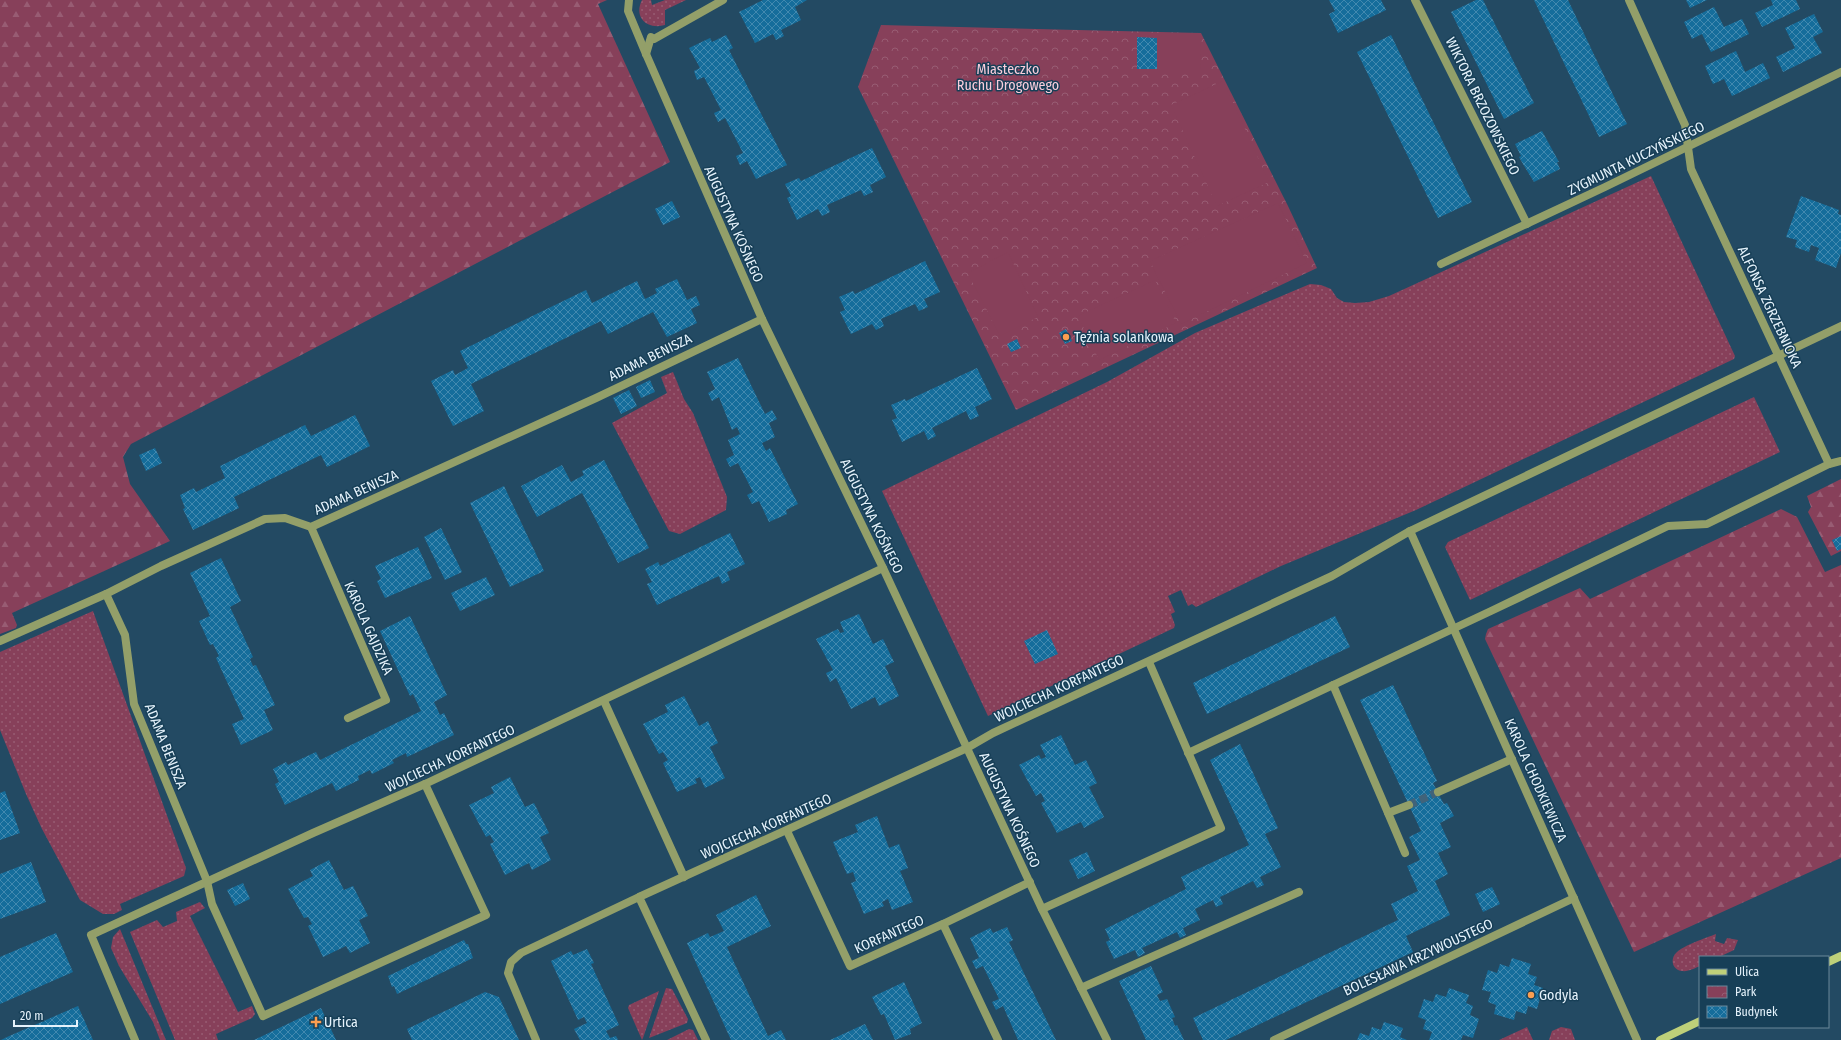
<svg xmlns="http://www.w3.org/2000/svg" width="1841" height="1040" viewBox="0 0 1841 1040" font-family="'Fira Sans Condensed',sans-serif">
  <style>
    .grass { fill: url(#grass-dots) }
    .forest { fill: url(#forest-firs) }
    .park { fill: url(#park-crowns) }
    .pitch { fill: #87405a }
    .building { fill: url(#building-cross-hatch) }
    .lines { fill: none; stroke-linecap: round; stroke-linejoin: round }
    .street-tunnel { stroke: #40637a; stroke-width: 8; stroke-dasharray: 8 4; stroke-linecap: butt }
    .street { stroke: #939f69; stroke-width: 8 }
    .secondary { stroke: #bed079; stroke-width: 8 }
    .poi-dot { fill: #fb9e50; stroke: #173f57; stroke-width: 1.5 }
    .labels { text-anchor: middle; stroke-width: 3; stroke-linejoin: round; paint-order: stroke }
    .park-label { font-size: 14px; fill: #fbcddb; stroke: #173f57 }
    .street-label { font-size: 14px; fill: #e6f3fc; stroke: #173f57 }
    .poi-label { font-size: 14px; fill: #e6f3fc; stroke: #173f57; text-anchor: start }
  </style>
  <defs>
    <pattern id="grass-dots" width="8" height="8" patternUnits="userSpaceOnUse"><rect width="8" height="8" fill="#87405a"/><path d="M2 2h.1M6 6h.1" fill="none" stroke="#985c73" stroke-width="1.8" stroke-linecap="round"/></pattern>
    <pattern id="forest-firs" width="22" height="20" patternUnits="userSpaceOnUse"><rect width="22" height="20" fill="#87405a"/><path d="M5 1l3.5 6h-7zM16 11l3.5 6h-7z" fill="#985c73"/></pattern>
    <pattern id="park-crowns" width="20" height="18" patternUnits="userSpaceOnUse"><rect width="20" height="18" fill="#87405a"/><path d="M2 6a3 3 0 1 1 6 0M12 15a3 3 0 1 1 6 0" fill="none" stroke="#985c73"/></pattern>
    <pattern id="building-cross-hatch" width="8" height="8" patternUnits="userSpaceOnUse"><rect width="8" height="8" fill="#156d9b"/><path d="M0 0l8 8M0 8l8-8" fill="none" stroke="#4289af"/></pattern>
  </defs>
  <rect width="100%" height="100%" fill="#234a63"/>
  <g class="grass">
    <path d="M642,0h9l1,5 13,-5h21l-21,10v15c-17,5 -32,-7 -23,-25z"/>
    <path d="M1651,176l84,180 -1,3 -318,151 -135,56 -85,41 -4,-3 -4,2 -7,-16 -13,6 7,16 -4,2 4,11 -1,3 -186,88 -106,-225 225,-109 88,-49 96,-41 19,-8 11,1 10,4 6,9 7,4 11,1 14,-1 20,-6z"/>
    <path d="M673,372l11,27 9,14 34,84 -1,13 -46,24 -11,-3 -57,-108 55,-30 -6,-16z"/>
    <path d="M1754,397l26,55 -310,148 -25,-53 3,-5z"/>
    <path d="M93,611l93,257 -2,8 -64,28 2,6 -8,4h-11l-23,-14 -38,-71 -16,-35 -26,-64v-78z"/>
    <path d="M200,902l5,6 -15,8 48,96 14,-6 3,8 -3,4 -36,16 2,6h-43l-45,-108 27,-12 6,7 14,-6 -1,-9z"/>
    <path d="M120,929l46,111h-6l-7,-18 -34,-56 -8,-18 2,-11z"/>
    <path d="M1716,934l-1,7 9,3 3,-6 11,2 -4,10 -15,7h-19v9c-5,2 -12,6 -18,5 -10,-1 -12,-12 -6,-18 8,-8 30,-15 40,-19z"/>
    <path d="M666,988l6,1 16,30 -1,4 -38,15z"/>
    <path d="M659,991l-16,47 -1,2 -14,-32 1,-3z"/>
    <path d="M1527,1027l6,13h-34z"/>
    <path d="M1561,1027l10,2 4,11h-26l3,-9z"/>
    <path d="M689,1029l4,1 5,10h-31z"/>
  </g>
  <g class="forest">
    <path d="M0,0h607l-9,4 72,158 -539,282 -8,13 7,27 40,57 -158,72 5,12 -1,3 -16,6z"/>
    <path d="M1841,479v72l-10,5 -23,-44 3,-5 -4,-11z"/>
    <path d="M1781,509l16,8 28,55 16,-7v293l-207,94 -149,-313 1,-5 2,-5 92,-41 10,11z"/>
  </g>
  <path class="park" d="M881,25l320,8 87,173 29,62 -301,142 -158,-323z"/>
  <g class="pitch">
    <path d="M1157,38h44l-1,31h-43z"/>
    <path d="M1223,81l46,101 -52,24 -46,-101z"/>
    <path d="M1278,203l29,60 -126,61 -31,-63z"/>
    <path d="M1008,252l30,65 -38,19 -32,-63z"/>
    <path d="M1155,280l21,43 -77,37 -21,-44z"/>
  </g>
  <g class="building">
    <path d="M763,0h44l-12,7 6,13 -20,10 3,6 -8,4 -3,-6 -18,9 -16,-31z"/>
    <path d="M1329,0h52l5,10 -48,23 -9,-19 6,-3z"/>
    <path d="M1476,0h7l51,103 -30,16 -53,-107z"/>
    <path d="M1534,0h34l59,124 -28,13z"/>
    <path d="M1686,0h21l-17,8z"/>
    <path d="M1771,0h25l4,9 -38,18 -7,-14 18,-8z"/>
    <path d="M1714,7l10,20 18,-8 7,15 -38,18 -9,-18 -10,5 -8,-17z"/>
    <path d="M1814,14l9,18 -10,5 9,16 -39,19 -7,-15 19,-9 -10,-20z"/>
    <path d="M726,35l7,13 -4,2 58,115 -31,14 -9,-18 -7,4 -4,-9 7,-3 -18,-35 -7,4 -4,-9 7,-3 -17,-33 -7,3 -3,-9 6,-3 -11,-20 21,-10 2,4z"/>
    <path d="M1391,35l81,167 -34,16 -81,-166z"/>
    <path d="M1137,37l20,1v31h-20z"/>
    <path d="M1736,51l9,21 18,-9 7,15 -38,18 -8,-17 -11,5 -8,-18z"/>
    <path d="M1542,131l17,31h-2l3,7 -26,13 -11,-18 -4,-7 2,-1 -6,-12z"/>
    <path d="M872,148l14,29 -16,8 3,7 -9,4 -3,-6 -34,15 3,7 -8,4 -4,-7 -21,11 -10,-22 4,-2 -6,-12 14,-6 2,3z"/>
    <path d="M1801,196l38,14 -1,4 3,1v38l-5,15 -21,-8 4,-12 -8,-3 -2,7 -14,-5 2,-7 -11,-3z"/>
    <path d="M672,201l8,16 -17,8 -8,-16z"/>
    <path d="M925,261l15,31 -16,7 4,8 -9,4 -4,-7 -34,15 3,7 -8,4 -4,-6 -21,10 -11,-22 5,-2 -6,-13 14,-6 2,3z"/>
    <path d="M677,279l10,21 9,-4 4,9 -9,4 6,14 -30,14 -14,-25 -45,22 -7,-13 -130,63 13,27 -31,15 -22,-45 22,-11 2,5 13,-7 -8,-17 126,-61 6,13 45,-22 8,18 12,-6 -2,-4z"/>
    <path d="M1066,329l6,12 -7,3 -6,-11z"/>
    <path d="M1017,339l4,9 -10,4 -4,-8z"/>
    <path d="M738,358l27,56 7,-4 5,9 -8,4 6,14 -13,6 4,8 4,-3 28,56 -12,6 1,4 -18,8 -10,-21 -7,3 -5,-9 6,-3 -15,-29 -8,4 -4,-8 8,-4 -6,-15 12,-6 -3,-7 -5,3 -13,-33 -7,4 -4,-8 7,-4 -8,-17z"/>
    <path d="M977,368l15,31 -17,8 4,9 -9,4 -4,-9 -34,17 4,8 -8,4 -4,-9 -22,11 -10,-22 5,-2 -6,-13 14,-6 1,2z"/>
    <path d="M650,380l5,12 -14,6 -5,-11z"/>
    <path d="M629,390l8,16 -16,8 -8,-16z"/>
    <path d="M355,415l15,31 -43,21 -6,-12 -87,42 5,11 -46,22 -10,-21 2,-1 -5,-13 14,-7 2,4 29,-14 -5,-12 85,-41 6,11z"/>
    <path d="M155,448l7,15 -16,8 -7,-16z"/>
    <path d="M604,460l45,88 -31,15 -36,-70 -45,24 -16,-31 41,-21 9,17 13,-7 -2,-4z"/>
    <path d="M504,486l40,85 -34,16 -40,-84z"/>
    <path d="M441,528l21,44 -17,8 -21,-43z"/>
    <path d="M730,533l15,31 -18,8 3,8 -8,4 -3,-8 -62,29 -10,-21 5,-2 -7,-13 13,-7 2,4z"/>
    <path d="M1841,536v13l-4,2 -5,-11z"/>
    <path d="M418,547l14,31 -47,20 -8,-17 4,-2 -6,-13z"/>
    <path d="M221,558l20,43 -11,6 23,50 -3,2 3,7 3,-1 19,40 -11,5 9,20 -32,15 -9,-21 12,-5 -28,-61 3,-2 -6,-12 -3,1 -11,-24 11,-5 -20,-43z"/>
    <path d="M486,577l9,18 -35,16 -9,-18z"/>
    <path d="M859,614l14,30 10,-5 11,23 -9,4 14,30 -20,10 -4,-9 -24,12 -15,-31 -6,4 -4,-9 7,-3 -17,-31 22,-10 2,4 4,-1 -4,-10z"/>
    <path d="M410,616l37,79 -13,7 6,13 4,-2 10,22 -47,22 -1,-4 -14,7 2,3 -22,11 -2,-4 -12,6 1,4 -23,11 -4,-8 -47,22 -10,-21 4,-2 -6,-13 13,-7 2,3 28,-13 4,8 101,-49 -8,-17 -3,2 -30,-65z"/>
    <path d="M1335,616l15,31 -143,67 -14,-31z"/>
    <path d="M1047,630l11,24 -23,10 -11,-23z"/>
    <path d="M1393,685l44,96 -4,2 7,14 4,7 3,-1 7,13 -14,7 11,24 -13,6 10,21 -13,7 15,34 -44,21 7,16 -187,88h-23l-10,-22 205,-98 -7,-16 27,-13 -11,-25 13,-6 -11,-23 12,-6 -61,-131z"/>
    <path d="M684,696l15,30 9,-5 10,22 -8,4 15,31 -20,10 -5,-11 -5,2 2,4 -20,9 -14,-29 5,-3 -5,-8 -4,2 -16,-30 25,-12 -3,-7z"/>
    <path d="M1061,735l14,30 11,-5 11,23 -8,4 15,30 -20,11 -3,-6 -24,11 -16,-30 4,-2 -4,-8 -5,3 -17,-31 20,-10 2,4 5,-2 -6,-12z"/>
    <path d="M1240,744l38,84 -13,6 16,33 -21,10 4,8 -7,3 -4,-7 -33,16 3,7 -7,3 -3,-7 -18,9 5,11 -17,8 3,7 -6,3 -3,-6 -35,16 3,5 -7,4 -3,-7 -21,9 -8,-17 4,-2 -5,-11 81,-40 -5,-12 68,-32 -39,-85z"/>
    <path d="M510,777l15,30 9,-4 15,30 -9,4 11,23 -19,10 -3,-7 -24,12 -15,-31 4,-2 -4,-7 -4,2 -17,-32 25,-12 -3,-6z"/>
    <path d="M5,791l15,42 -20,7v-47z"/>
    <path d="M877,816l12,32 10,-4 9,24 -8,3 13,31 -21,8 -4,-11 -6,3 2,4 -20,8 -13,-31 5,-2 -3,-9 -6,2 -14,-32 25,-10 -3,-7z"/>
    <path d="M1087,852l8,19 -17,8 -9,-19z"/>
    <path d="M329,860l15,30 9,-4 15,30 -9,4 11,23 -20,10 -4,-7 -23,11 -15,-31 4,-2 -4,-7 -4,1 -16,-29 25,-13 -3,-6z"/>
    <path d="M31,862l15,40 -46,17v-45z"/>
    <path d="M243,883l7,16 -15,7 -8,-16z"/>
    <path d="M1492,887l8,17 -17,8 -8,-18z"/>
    <path d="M756,895l15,31 -44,21 41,89 13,-6 5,10h-55l-44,-97 21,-10 2,4 14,-6 -8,-16z"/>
    <path d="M1007,927l6,13 -4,2 47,98h-38l-15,-34 -7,4 -4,-8 7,-3 -16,-33 -7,3 -4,-8 7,-3 -9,-20 20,-10 3,5z"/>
    <path d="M56,933l17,39 -73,32v-47z"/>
    <path d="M464,940l2,4h2l5,14 -76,36 -3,-8 -2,1 -4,-11z"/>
    <path d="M587,949l7,14 -3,1 28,61 -13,6 4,7 6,-2 2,4h-38l-6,-11 13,-6 -3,-6 -6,3 -27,-59 20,-10 2,4z"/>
    <path d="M1512,958l19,6 -3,10 9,3 -3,8 9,3 -6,21 -9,-3 -2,8 -10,-3 -2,9 -20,-6 2,-9 -8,-3 3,-10 -9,-2 6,-20 9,3 3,-9 9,3z"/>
    <path d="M1151,966l12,26 -6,3 3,6 7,-2 8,18 -3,1 3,8 2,-1 7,15h-38l-27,-59z"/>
    <path d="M904,982l18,41 -12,6 1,5 -16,6 -11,-26 -3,1 -9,-18z"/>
    <path d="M1449,988l20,7 -3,8 7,3 -3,9 9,4 -6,19 -10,-3 -2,5h-32l3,-8 -9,-3 3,-9 -8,-3 6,-18 9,3 3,-8 10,3z"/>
    <path d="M485,992l14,5 20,43h-107l-5,-11z"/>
    <path d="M78,1006l15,34h-92l6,-3z"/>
    <path d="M321,1008l15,32h-82z"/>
    <path d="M1384,1022l19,6 -3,9 7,3h-50l3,-7 9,3 3,-9 9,3z"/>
    <path d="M865,1024l8,16h-43z"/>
  </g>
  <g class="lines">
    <path class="street-tunnel" d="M1409,805l29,-13"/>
    <g class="street">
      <path d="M629,0l-1,11 18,43 116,265 121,249 159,341 65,131"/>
      <path d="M1415,0l112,224"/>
      <path d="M1629,0l56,125 6,44 138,295 12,-3"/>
      <path d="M646,54l5,-17 3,2 69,-39"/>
      <path d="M1441,264l164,-77 236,-115"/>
      <path d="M311,527l75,173 -38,18"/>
      <path d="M1410,531l227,509"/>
      <path d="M0,641l106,-47"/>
      <path d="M1333,685l55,128 21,-8"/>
      <path d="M604,701l80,176"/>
      <path d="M1188,753l303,-142 177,-85 39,-2 122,-60"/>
      <path d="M425,784l61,131 -223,101 -51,-112 -5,-23 -73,-177 -9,-69 -19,-41 55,-28 104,-47 20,-1 26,9 285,-129 166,-79"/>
      <path d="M1438,792l74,-33"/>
      <path d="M1388,813l17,40"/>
      <path d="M787,831l63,135 93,-42 87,-42"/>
      <path d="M1042,909l179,-81 -72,-166"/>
      <path d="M943,924l55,116"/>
      <path d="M1081,988l218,-96"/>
      <path d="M135,1040l-44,-105 222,-102 112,-49 458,-216"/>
      <path d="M536,1040l-28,-67 3,-11 10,-9 118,-56"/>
      <path d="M706,1040l-67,-143 328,-149 26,-15 339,-157 78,-45 431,-205"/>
      <path d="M1274,1040l300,-142"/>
    </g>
    <g class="secondary">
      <path d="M1828,962l13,-6"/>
      <path d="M1660,1040l40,-19"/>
    </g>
  </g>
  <g class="poi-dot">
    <circle cx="1066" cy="337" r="4"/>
    <circle cx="1531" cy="995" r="4"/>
    <path d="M314 1016h4v4h4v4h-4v4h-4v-4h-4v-4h4z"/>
  </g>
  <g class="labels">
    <g class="park-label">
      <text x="1008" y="74">Miasteczko<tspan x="1008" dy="16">Ruchu Drogowego</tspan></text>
    </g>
    <g class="street-label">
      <text transform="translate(1483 106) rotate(64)" y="5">WIKTORA BRZOZOWSKIEGO</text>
      <text transform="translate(1636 158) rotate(-26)" y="5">ZYGMUNTA KUCZYŃSKIEGO</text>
      <text transform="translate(734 224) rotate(66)" y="5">AUGUSTYNA KOŚNEGO</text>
      <text transform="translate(1770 307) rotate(65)" y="5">ALFONSA ZGRZEBNIOKA</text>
      <text transform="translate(650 357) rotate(-26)" y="5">ADAMA BENISZA</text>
      <text transform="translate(356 492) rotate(-24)" y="5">ADAMA BENISZA</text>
      <text transform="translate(872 516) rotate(64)" y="5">AUGUSTYNA KOŚNEGO</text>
      <text transform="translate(369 628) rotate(66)" y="5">KAROLA GAJDZIKA</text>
      <text transform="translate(1059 688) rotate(-25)" y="5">WOJCIECHA KORFANTEGO</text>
      <text transform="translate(166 746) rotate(68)" y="5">ADAMA BENISZA</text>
      <text transform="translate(450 758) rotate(-25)" y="5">WOJCIECHA KORFANTEGO</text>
      <text transform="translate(1536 780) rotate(66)" y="5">KAROLA CHODKIEWICZA</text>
      <text transform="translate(1010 810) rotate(65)" y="5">AUGUSTYNA KOŚNEGO</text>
      <text transform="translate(766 826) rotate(-24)" y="5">WOJCIECHA KORFANTEGO</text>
      <text transform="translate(889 934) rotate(-24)" y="5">KORFANTEGO</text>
      <text transform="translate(1418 957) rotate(-25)" y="5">BOLESŁAWA KRZYWOUSTEGO</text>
    </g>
    <g class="poi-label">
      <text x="1074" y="342">Tężnia solankowa</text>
      <text x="1539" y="1000">Godyla</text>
      <text x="324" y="1027">Urtica</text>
    </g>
  </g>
  <rect x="1699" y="956" width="130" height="72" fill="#173f57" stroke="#6a8799"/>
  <rect x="1707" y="969" width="20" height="6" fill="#bed079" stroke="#6a8799"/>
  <text x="1735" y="976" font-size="12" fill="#e6f3fc">Ulica</text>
  <rect x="1707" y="986" width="20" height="12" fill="url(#park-crowns)" stroke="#6a8799"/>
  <text x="1735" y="996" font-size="12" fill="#e6f3fc">Park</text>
  <rect x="1707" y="1006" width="20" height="12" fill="url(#building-cross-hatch)" stroke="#6a8799"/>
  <text x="1735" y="1016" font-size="12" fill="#e6f3fc">Budynek</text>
  <path d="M14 1020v6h63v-6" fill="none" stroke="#e6f3fc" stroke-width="2"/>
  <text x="20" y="1020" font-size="12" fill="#e6f3fc" stroke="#173f57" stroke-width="3" paint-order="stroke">20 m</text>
</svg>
